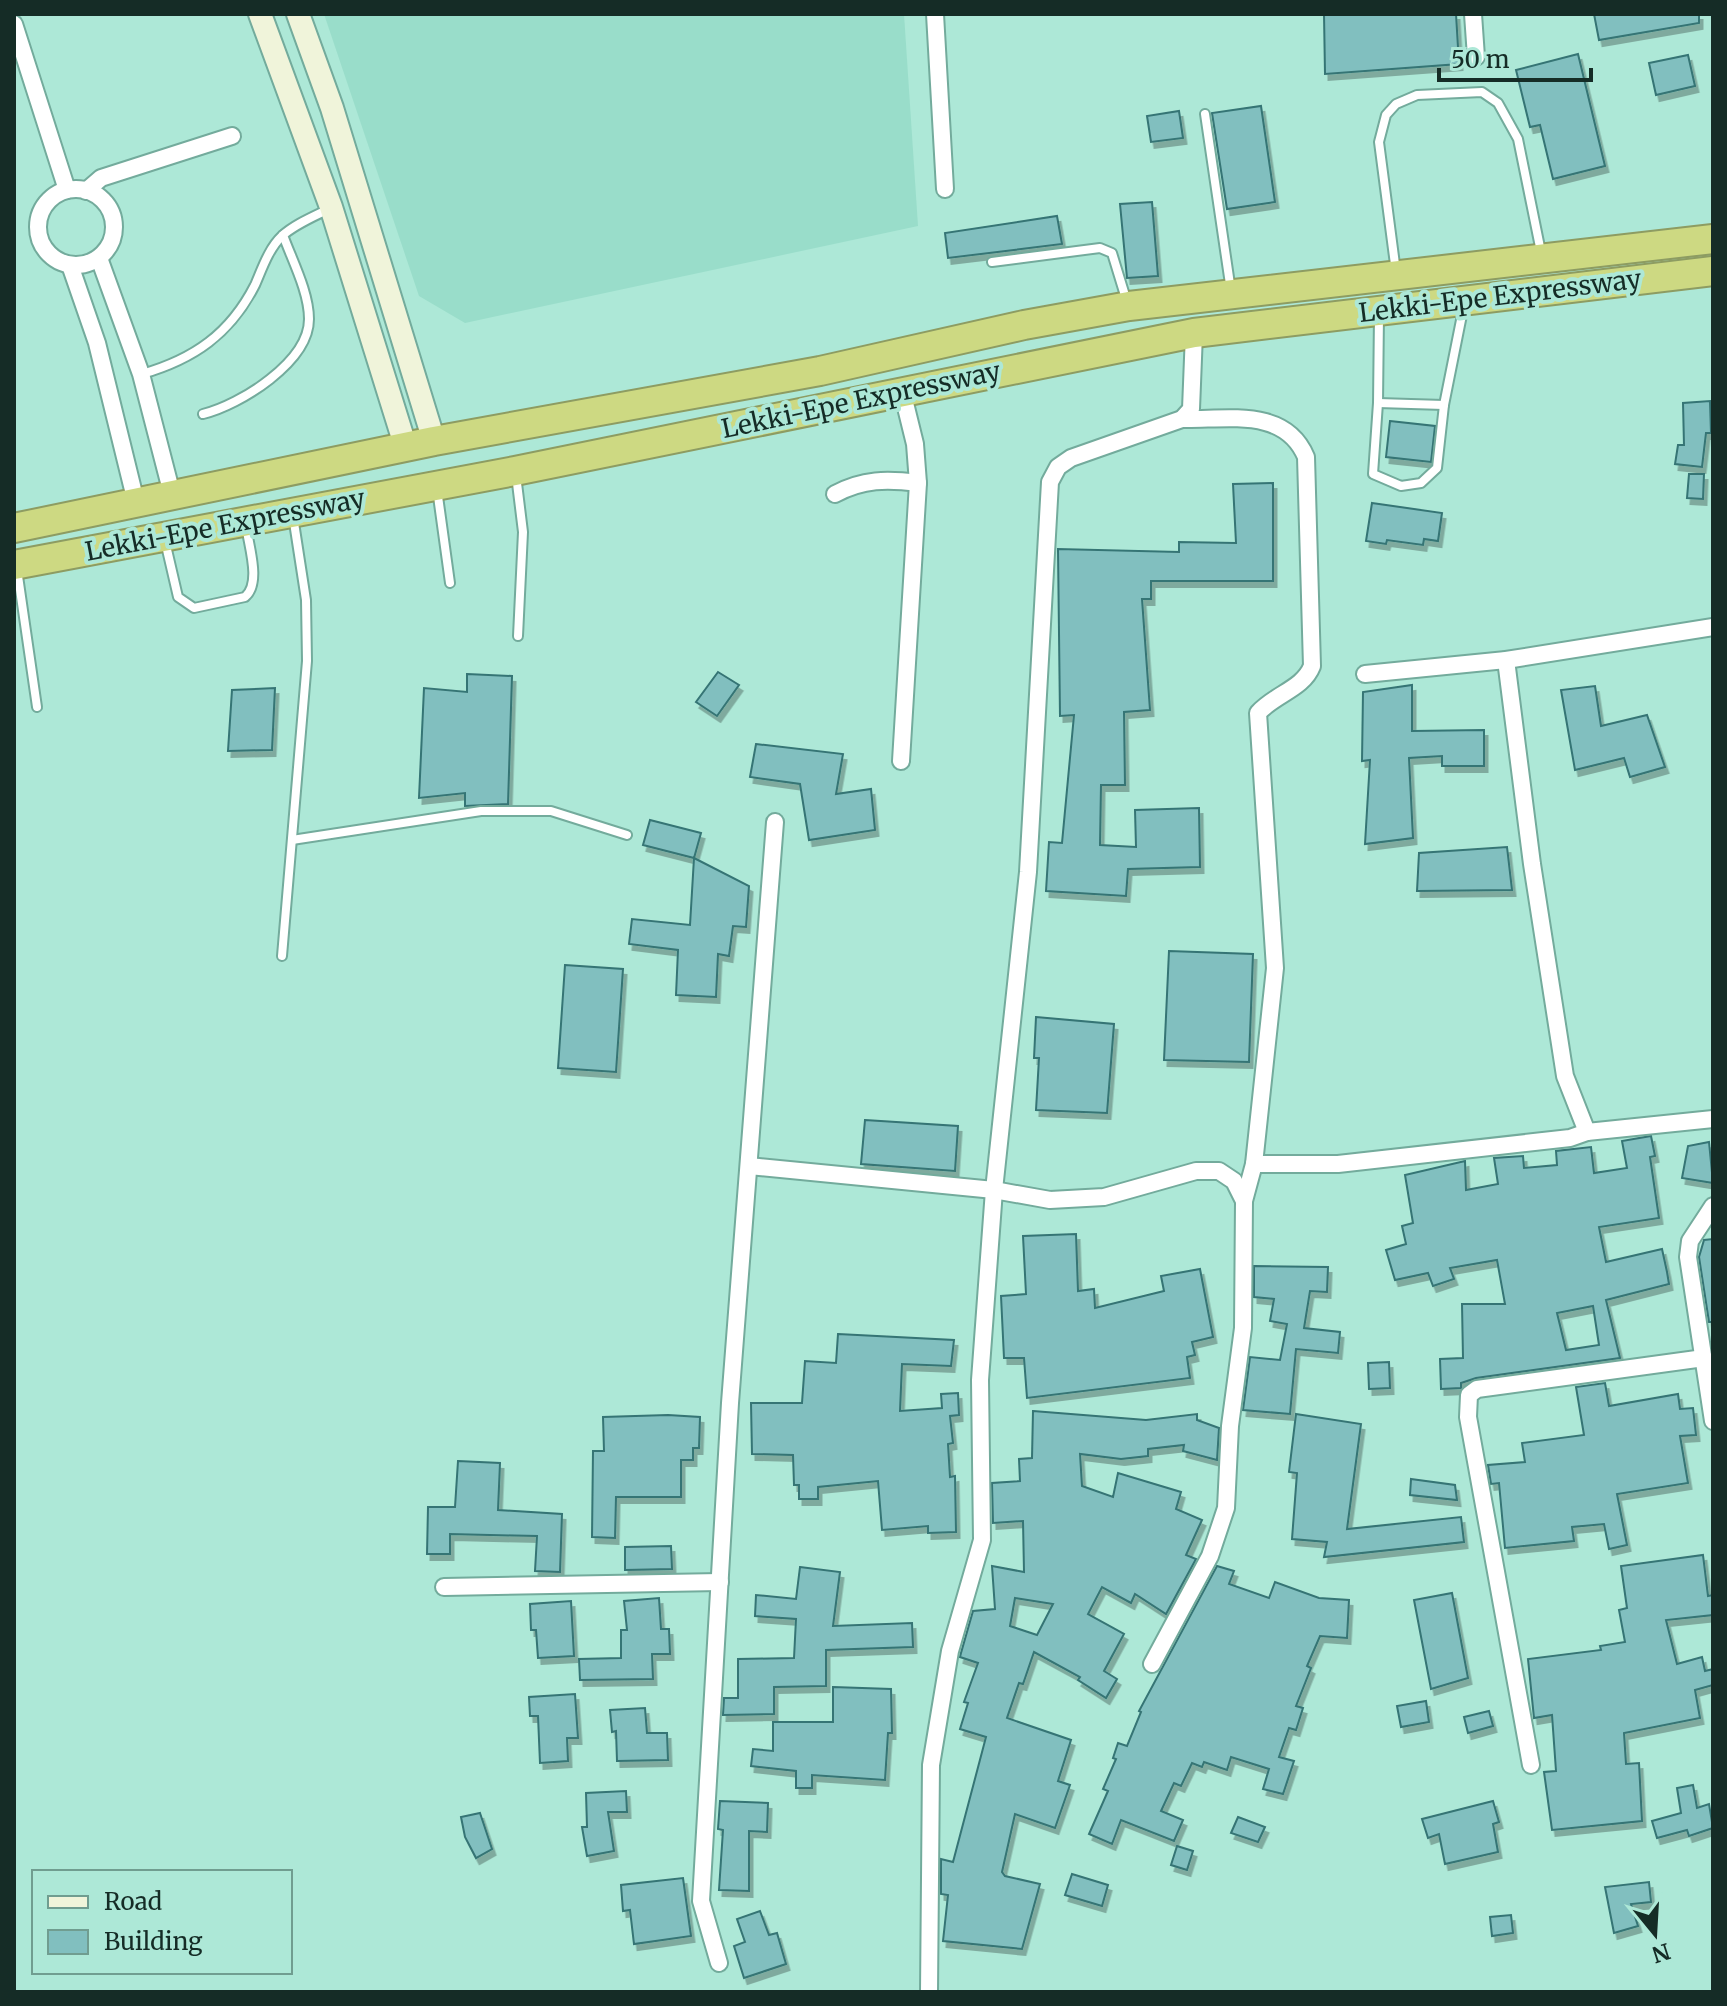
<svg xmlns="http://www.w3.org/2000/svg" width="1727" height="2006" viewBox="0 0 1727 2006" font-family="Merriweather,serif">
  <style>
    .built { fill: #99ddca }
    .building { fill: #81bfbf; stroke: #367474; stroke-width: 2; fill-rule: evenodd; filter: url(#shadow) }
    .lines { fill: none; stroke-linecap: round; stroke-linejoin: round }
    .lane-casing { stroke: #73ab9c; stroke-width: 12 }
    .street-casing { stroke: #73ab9c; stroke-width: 20 }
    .secondary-casing { stroke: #73ab9c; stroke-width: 26 }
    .highway-casing { stroke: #8d9c62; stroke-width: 32 }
    .lane { stroke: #fff; stroke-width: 8 }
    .street { stroke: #fff; stroke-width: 16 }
    .secondary { stroke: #f0f4da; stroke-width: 22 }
    .highway { stroke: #cdd982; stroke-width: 28 }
    .labels { text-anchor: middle; stroke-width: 8; stroke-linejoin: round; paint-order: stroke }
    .street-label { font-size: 26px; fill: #152c26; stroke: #ade8d7 }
  </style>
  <defs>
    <filter id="shadow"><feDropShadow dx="3.5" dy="6" stdDeviation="0" flood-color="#0004"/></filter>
  </defs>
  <rect width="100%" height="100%" fill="#ade8d7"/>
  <path class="built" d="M324,14h580l14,212 -453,97 -46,-27z"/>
  <g class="building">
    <path d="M1324,14h132l3,50 -134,10z"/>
    <path d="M1594,14h105v9l-100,17z"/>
    <path d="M1578,54l27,112 -52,13 -13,-54 -10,2 -14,-57z"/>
    <path d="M1688,55l7,31 -39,9 -7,-32z"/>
    <path d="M1261,106l14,96 -48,7 -15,-96z"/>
    <path d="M1179,111l4,27 -32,4 -4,-26z"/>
    <path d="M1152,202l6,74 -31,2 -7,-74z"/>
    <path d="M1057,216l5,28 -114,14 -3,-25z"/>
    <path d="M1710,401l1,32h-5l-4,34 -27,-3 3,-19h6l-1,-42z"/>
    <path d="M1390,421l45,5 -4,36 -45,-5z"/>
    <path d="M1689,474h15l-1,25 -16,-1z"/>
    <path d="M1273,483v98h-122v18h-9l8,111 -26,2 1,73h-24l-1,60 36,2 -1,-37 64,-2 1,59 -72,2 -2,27 -80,-5 3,-49 13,1 12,-128 -14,1 -2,-167 121,3v-10l57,1 -3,-59z"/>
    <path d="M1372,503l70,10 -4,28 -14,-2 -1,6 -36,-5 -1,4 -20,-3z"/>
    <path d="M718,672l21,13 -22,31 -21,-14z"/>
    <path d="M467,674l45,2 -4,128 -43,2v-13l-46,5 5,-110 43,4z"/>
    <path d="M1412,685v46l72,-1v36h-42v-10l-33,2 4,80 -48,6 5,-84 -8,1 1,-69z"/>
    <path d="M1595,686l6,40 46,-11 18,52 -35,10 -6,-19 -49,12 -14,-80z"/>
    <path d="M275,688l-3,62 -44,1 4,-61z"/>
    <path d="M756,744l87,10 -7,40 35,-5 4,41 -66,10 -9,-56 -50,-7z"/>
    <path d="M650,820l51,13 -7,25 -51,-13z"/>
    <path d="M1507,847l5,43 -95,1 2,-38z"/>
    <path d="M694,858l55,28 -3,41 -13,-1 -4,30 -11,-2 -2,43 -40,-2 2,-45 -49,-6 3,-25 58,6z"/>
    <path d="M1169,951l84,3 -4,108 -85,-2z"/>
    <path d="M565,965l58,4 -7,103 -58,-4z"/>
    <path d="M1036,1017l78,7 -7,89 -71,-3 3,-52h-5z"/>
    <path d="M865,1120l93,6 -3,45 -94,-7z"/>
    <path d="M1651,1136l4,20 -5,1 9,61 -60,9 7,35 56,-13 5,23 2,12 -63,16 14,58 -144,20 -15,5v5l-20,1 -1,-30 23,-1 -1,-54h43l-8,-44 -47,8 4,11 -21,7 -5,-13 -33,7 -9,-30 20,-6 -4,-18 11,-3 -8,-48 60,-14 1,29 32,-6 -4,-26 29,-2 1,12 33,-3 -1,-14 35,-4 3,26 33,-5 -5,-27zM1593,1306l6,39 -33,5 -9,-37z"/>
    <path d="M1709,1142l4,41 -31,-5 6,-32z"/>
    <path d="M1076,1234l2,57 16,-2 1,19 69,-17 -3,-15 39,-7 13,68 -21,5 3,13 -8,2 3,21 -163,20 -3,-40h-20l-3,-62 25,-2 -3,-58z"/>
    <path d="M1713,1239v83h-4l-10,-65 5,-17z"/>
    <path d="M1254,1266l74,1 -1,25 -17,-1 -6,37 36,4 -2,21 -42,-4 -6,65 -47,-4 7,-53 30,3 7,-36 -17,-3 4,-22 -20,-2z"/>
    <path d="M838,1334l116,6 -3,26 -49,-2 -2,47 42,-3 -1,-14 17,-1 1,22 -9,1 3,27 -5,1 2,33 5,-1 1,56 -28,1v-7l-46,4 -4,-49 -60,6v12h-19v-14h-5l-1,-30 -41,-1 -1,-51h51l3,-42 31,2z"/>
    <path d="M1389,1362l1,26 -21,1 -1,-26z"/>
    <path d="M1605,1383l4,23 69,-12 2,15 13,-1 3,27 -16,1 8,47 -71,11 10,51 -18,4 -5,-25 -32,3 2,14 -69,7 -6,-65 -8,1 -3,-19 37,-3 -3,-19 62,-8 -8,-48z"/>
    <path d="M1033,1411l113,9 51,-6v6l22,8 -2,32 -34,-9 1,-6 -36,4v7l-27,3 -41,-5 2,32 31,11 5,-24 63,19 -5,17 26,11 -16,35 10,4 -30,55 -31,-20 -4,9 -29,-16 -14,27 36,20 -20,37 13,8 -11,19 -28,-18 2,-3 -46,-25 -11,32 -4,-1 -12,35 64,22 -13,41 12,4 -15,43 -40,-14 -13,58 3,4 35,8 -18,65 -79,-8 5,-46 -7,-1v-35l12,3 33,-125 -26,-8 8,-26 -4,-1 14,-39 -18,-6 1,-4 12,-42 22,-2 -3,-43 32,6 -1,-51 -30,2 -1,-40 28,-2 -1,-22 13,-1zM1015,1598l38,6 -16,31 -27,-9z"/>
    <path d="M1296,1414l65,10 -14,105 114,-12 3,25 -140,15 3,-15 -35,-3 5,-66 -8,-1z"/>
    <path d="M668,1415l32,2 -1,31h-6v12h-12v37h-65l-1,41 -23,-1 1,-86h11l-1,-34z"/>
    <path d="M458,1461l42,2 -2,47 64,4 -2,58 -25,-1 2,-35 -87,-2v20h-23l1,-47h27z"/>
    <path d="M1411,1479l44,6 2,15 -47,-5z"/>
    <path d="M671,1546l1,23 -47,1v-23z"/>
    <path d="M1703,1555l5,41 5,-1v20l-47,5 11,44 25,-7 3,14 8,-2v16l-18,5 5,28 -76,15 2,31 13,-1 3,58 -90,9 -8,-58 12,-1 -4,-56 -18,3 -6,-59 73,-9 -1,-4 25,-4 -6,-32 8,-2 -6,-42z"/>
    <path d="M1217,1566l17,5 -5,13 40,14 6,-16 44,16 30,2 -2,38 -27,-2 -13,30 4,2 -15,38 7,2 -7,22 -7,-2 -10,29 15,4 -11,33 -20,-5 6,-20 -38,-12 -4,13 -23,-8 -2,5 -10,-4 -11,23 -7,-3 -13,28 22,9 -9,21 -53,-21 -9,24 -23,-10 19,-43 -5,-2 13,-30 -3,-1 5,-15 9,3 14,-34 -2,-1z"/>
    <path d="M800,1567l40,5 -7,54 79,-3 1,24 -87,3v36l-52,1v27l-51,1 1,-17h14v-39l56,-1 2,-39 -41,-3 1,-21 40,4z"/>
    <path d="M1452,1593l16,85 -37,11 -17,-89z"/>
    <path d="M659,1598l2,31h8l1,25h-18l1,25 -73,1 -1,-21 42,-1v-28h6l-3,-29z"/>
    <path d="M571,1601l3,55 -36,2 -2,-28h-5l-1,-26z"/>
    <path d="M833,1687l58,2 1,44h-4l-3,47 -73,-5v13h-16v-17l-45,-5 2,-17 20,2v-29h60z"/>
    <path d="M575,1694l3,44h-11l1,23 -28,2 -2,-47h-8l-1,-19z"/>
    <path d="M1426,1701l3,21 -28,5 -4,-21z"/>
    <path d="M645,1708l2,25h20l1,27 -51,1 -1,-30 -4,1 -2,-22z"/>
    <path d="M1489,1711l4,15 -25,7 -4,-16z"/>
    <path d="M1693,1785l4,23 12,-4 4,24 -24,8 -2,-6 -30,8 -5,-17 29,-8 -4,-25z"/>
    <path d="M626,1791l1,21h-19l6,39 -27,5 -5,-29h5l-1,-34z"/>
    <path d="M720,1801l48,2 -1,29 -18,-1v60l-30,-1 4,-60 -5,-1z"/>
    <path d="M1493,1801l6,21 -6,2 5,28 -53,12 -6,-30 -11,4 -6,-19z"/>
    <path d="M480,1813l12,36 -16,9 -11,-21 -4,-20z"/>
    <path d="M1238,1817l27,10 -7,15 -27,-9z"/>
    <path d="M1177,1846l16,5 -6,19 -16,-5z"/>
    <path d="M1072,1874l36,11 -6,21 -37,-11z"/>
    <path d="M683,1878l8,58 -57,8 -4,-34 -7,1 -2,-26z"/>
    <path d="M1649,1882l2,20 -20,2 7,22 -24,7 -9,-46z"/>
    <path d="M760,1911l9,24 8,-2 9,31 -42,14 -10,-32 11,-4 -8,-23z"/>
    <path d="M1511,1915l2,18 -21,3 -2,-19z"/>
  </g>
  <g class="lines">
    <defs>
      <g id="lane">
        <path d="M1205,114l26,177"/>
        <path d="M992,262l108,-14 12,5 15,49"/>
        <path d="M1396,272l-17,-130 7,-27 10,-11 21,-9 65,-3 16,11 20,36 23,113"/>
        <path d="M1379,315l-1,88 -5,71 28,12 20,-3 16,-15 7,-63 20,-100"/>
        <path d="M142,374c52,-15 88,-40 113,-89 7,-16 14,-37 27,-49 13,-12 33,-20 49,-28"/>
        <path d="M1378,403l66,2"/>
        <path d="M203,414c37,-9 106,-52 106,-95 0,-27 -17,-59 -26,-84"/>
        <path d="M516,475l7,57 -5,104"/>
        <path d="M437,489l13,94"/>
        <path d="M165,541l13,56 16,11 51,-11c17,-14 3,-53 1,-72"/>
        <path d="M17,569l20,138"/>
        <path d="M292,840l189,-29h70l76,24"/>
        <path d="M282,956l25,-295 -1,-61 -13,-84"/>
      </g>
      <g id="street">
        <path d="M935,14l10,175"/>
        <path d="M1473,14l3,43"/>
        <path d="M14,24l53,166"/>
        <circle cx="76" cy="227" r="38"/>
        <path d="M86,191l15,-13 131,-42"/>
        <path d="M99,258l42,116 31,120"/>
        <path d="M70,265l27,78 39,159"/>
        <path d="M1182,419c46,1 103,-12 124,38l6,209c-9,23 -37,28 -54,47l17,255 -21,196 -10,37"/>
        <path d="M835,494c28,-15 52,-15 83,-11"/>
        <path d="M1506,660l26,204 33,212 22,56 126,-13"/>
        <path d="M1365,674l141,-14 207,-33"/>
        <path d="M901,761l17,-278 -3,-39 -13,-53"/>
        <path d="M1254,1164h84l232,-26 17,-6"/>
        <path d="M749,1166l245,24 56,10 54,-3 92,-26h23l15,10 10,20 -1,127 -13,98 -4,82 -16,48 -58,108"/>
        <path d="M1713,1206l-23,35 -2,16 25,164"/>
        <path d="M444,1587l276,-5"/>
        <path d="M1531,1765l-63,-348 1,-22 8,-6 227,-31"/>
        <path d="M719,1963l-18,-62 29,-498 45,-581"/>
        <path d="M929,1992l2,-227 19,-114 32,-111 -2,-160 14,-190 34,-318 22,-390 8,-15 13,-9 111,-39 9,-10 3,-76"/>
      </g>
      <g id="secondary">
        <path d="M260,14l71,193 75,241"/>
        <path d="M298,14l34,94 102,333"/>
      </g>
      <g id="highway">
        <path d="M14,528l420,-87 386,-70 204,-46 105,-19 584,-67"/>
        <path d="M14,565l501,-94 679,-138 519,-62"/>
      </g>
    </defs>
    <use href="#lane" class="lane-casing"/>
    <use href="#street" class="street-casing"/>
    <use href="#secondary" class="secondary-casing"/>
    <use href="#highway" class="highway-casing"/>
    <use href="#lane" class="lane"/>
    <use href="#street" class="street"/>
    <use href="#secondary" class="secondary"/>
    <use href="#highway" class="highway"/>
  </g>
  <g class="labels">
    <g class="street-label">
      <text transform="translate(1500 296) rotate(-7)" y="9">Lekki-Epe Expressway</text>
      <text transform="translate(861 400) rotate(-12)" y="9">Lekki-Epe Expressway</text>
      <text transform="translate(225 525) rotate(-11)" y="9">Lekki-Epe Expressway</text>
    </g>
  </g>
  <rect width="1727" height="2006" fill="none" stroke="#152c26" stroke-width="32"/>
  <rect x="32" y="1870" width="260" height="104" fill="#ade8d7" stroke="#709d90" stroke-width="2"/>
  <rect x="48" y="1896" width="40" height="12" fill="#f0f4da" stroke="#709d90" stroke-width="2"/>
  <text x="104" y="1910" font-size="24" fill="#152c26">Road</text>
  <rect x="48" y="1930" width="40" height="24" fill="#81bfbf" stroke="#709d90" stroke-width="2"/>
  <text x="104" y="1950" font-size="24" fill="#152c26">Building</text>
  <g transform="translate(1655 1934) rotate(162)" stroke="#ade8d7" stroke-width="6" paint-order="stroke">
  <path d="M0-6L14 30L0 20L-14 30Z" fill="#152c26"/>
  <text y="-12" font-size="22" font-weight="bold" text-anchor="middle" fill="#152c26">N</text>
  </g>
  <path d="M1439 68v12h152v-12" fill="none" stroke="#152c26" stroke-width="4"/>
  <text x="1451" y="68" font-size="24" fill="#152c26" stroke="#ade8d7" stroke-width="6" paint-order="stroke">50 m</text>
</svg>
